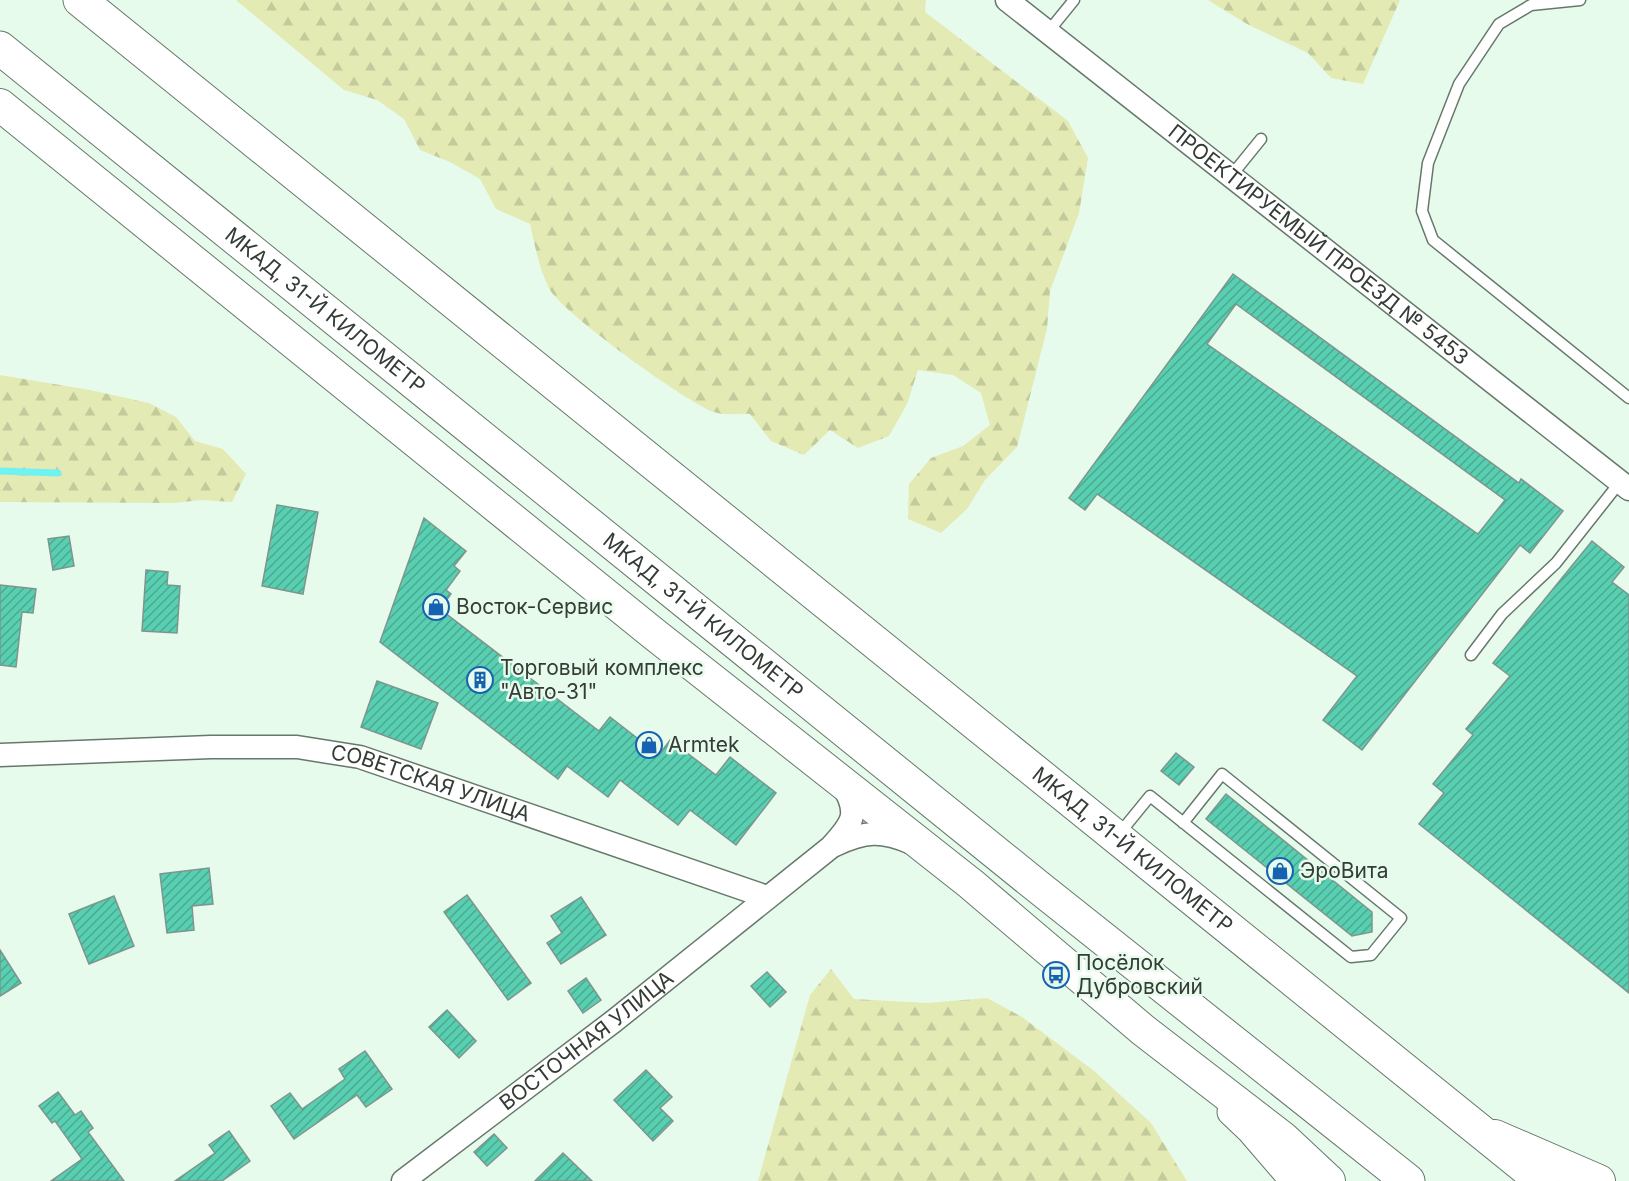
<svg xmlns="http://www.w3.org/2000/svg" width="1629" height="1181" viewBox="0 0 1629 1181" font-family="Inter,sans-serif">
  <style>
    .forest { fill: url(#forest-firs) }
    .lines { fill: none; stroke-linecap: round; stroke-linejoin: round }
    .stream { stroke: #6ef3f1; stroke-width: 7 }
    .building { fill: url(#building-hatch); stroke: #7e958d; stroke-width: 1.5; fill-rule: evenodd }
    .service-casing { stroke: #66786b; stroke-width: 13 }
    .minor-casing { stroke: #66786b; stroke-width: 25 }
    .tertiary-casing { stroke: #66786b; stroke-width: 29 }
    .secondary-casing { stroke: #66786b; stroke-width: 34 }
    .trunk-casing { stroke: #66786b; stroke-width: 35 }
    .service { stroke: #fff; stroke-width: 10 }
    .minor { stroke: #fff; stroke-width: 22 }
    .tertiary { stroke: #fff; stroke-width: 27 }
    .secondary { stroke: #fff; stroke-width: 32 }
    .trunk { stroke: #fff; stroke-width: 33 }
    .labels { text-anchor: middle; stroke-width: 5; stroke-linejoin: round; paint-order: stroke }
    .street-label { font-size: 21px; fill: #343c36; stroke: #e7fbec }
    .poi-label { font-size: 21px; fill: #343c36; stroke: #e7fbec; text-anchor: start }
  </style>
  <defs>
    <pattern id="forest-firs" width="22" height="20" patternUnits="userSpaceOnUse" patternTransform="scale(1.5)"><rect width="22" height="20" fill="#e3eab3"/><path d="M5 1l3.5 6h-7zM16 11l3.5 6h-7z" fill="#c3ca9b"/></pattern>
    <pattern id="building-hatch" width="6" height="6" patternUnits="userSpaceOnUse" patternTransform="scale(1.5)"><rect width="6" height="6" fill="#58cfb0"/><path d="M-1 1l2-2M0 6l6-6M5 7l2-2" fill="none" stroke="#4aa990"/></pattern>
  </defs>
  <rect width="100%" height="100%" fill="#e7fbec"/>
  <g class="forest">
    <path d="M236,0h690l-1,12 143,109 20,37 -9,55 -29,78 -3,38 -30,118 -32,33 -18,29 -26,24 -33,-14 1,-35 22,-26 32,-12 27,-21 -9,-32 -28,-18 -35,-5 -11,34 -18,32 -31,12 -28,-18 -26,25 -33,-14 -21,-27c-11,-1 -26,2 -36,-2 -27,-9 -151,-99 -164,-122 -11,-21 -15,-44 -20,-66l-34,-15 -16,-30 -30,-17 -30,-12 -16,-31 -27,-19 -33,-10z"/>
    <path d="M1208,0h192l-37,84 -32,-6 -23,-25 -61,-29z"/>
    <path d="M0,375l90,15 59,13 27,14 19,24 28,8 23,25 -14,28 -30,-2 -29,3 -173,-1z"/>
    <path d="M831,969l23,30 73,4 60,-5 35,19 72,54 57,52 36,58h-429l52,-186z"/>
  </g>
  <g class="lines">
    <path class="stream" d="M0,471l58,2"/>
  </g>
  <g class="building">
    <path d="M1233,274l286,209 2,-4 42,32 -33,42 -10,-8 -158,205 -39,-30 34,-44 -260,-182 -12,16 -16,-12zM1236,304l269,196 -27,34 -271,-190z"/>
    <path d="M277,505l41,7 -15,82 -41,-8z"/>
    <path d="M424,518l42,33 -12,15 6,5 -14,19 5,4 -11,15 159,122 11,-14 49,38 11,-15 46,35 14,-18 46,36 -40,52 -46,-35 -12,15 -58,-45 -12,17 -41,-31 -9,13 -178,-137z"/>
    <path d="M69,536l5,30 -21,4 -5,-31z"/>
    <path d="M1592,541l32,26 -12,15 17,13v398l-210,-169 25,-31 -11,-9 40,-49 -7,-6 44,-53 -17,-13z"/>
    <path d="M146,570l22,2 -1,13 13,1 -3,47 -35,-2z"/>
    <path d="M0,585l36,4 -3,24 -11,-1 -6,55 -16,-2z"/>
    <path d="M377,681l61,22 -17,46 -60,-22z"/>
    <path d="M1176,753l18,14 -15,18 -18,-14z"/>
    <path d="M1226,794l146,118v20l-20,4 -146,-117z"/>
    <path d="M209,868l4,36 -21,2 2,24 -27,3 -7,-59z"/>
    <path d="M467,895l64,88 -23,17 -64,-88z"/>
    <path d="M114,896l20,50 -45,18 -20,-50z"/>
    <path d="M581,897l25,38 -45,29 -14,-21 15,-10 -11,-17z"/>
    <path d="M0,950l21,33 -21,13z"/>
    <path d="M767,972l19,20 -16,15 -19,-21z"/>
    <path d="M586,978l15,22 -18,13 -15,-22z"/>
    <path d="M447,1010l29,31 -17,17 -30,-31z"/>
    <path d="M365,1051l27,38 -26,18 -9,-12 -63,44 -23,-33 19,-13 12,16 43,-30 -6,-10z"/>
    <path d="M646,1070l26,27 -12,11 13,13 -20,20 -39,-41z"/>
    <path d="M58,1092l17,23 6,-4 12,17 -5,4 36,49h-73l31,-22 -27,-38 -3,2 -13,-17z"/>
    <path d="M229,1131l21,30 -28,20h-47l40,-28 -6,-8z"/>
    <path d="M494,1134l13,14 -20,18 -13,-14z"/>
    <path d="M563,1153l29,28h-57z"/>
  </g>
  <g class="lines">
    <defs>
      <g id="service">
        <path d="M1580,0l-49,5 -32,19 -40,60 -31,79 -6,48 11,29 196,158"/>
        <path d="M1048,32l26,-32"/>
        <path d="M1231,176l30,-37"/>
        <path d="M1471,655l31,-41 54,-51 64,-81"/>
        <path d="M1119,834l31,-38 201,161 20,-2 30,-37 -179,-144 -39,49"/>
      </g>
      <g id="minor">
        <path id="s1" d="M1007,0l622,489"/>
        <path id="s2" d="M0,755l211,-8h86l63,10 407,140"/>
        <path d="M835,845c30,-14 46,-15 77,-2"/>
        <path id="s3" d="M403,1181l211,-160 217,-174c22,-24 29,-33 11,-63"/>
      </g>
      <path id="tertiary" d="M1231,1112l19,18 44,51"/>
      <g id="secondary">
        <path d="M0,105l654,529 317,250 172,146 140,108 46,43"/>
        <path d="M1495,1136l104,45"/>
      </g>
      <g id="trunk">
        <path id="s4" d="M80,0l1462,1181"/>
        <path id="s5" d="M0,48l1037,838 371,295"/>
      </g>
    </defs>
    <use href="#service" class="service-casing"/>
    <use href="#minor" class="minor-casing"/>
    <use href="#tertiary" class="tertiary-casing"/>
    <use href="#secondary" class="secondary-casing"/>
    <use href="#trunk" class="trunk-casing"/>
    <use href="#service" class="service"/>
    <use href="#minor" class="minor"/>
    <use href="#tertiary" class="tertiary"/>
    <use href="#secondary" class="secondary"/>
    <use href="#trunk" class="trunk"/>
  </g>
  <defs>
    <symbol id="shop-ring" viewBox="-11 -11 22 22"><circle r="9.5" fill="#e7fbec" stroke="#1462b1" stroke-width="1.5"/><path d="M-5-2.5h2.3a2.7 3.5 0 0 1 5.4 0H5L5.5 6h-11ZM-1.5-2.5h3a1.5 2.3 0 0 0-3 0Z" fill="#1462b1"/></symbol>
    <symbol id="building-ring" viewBox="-11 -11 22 22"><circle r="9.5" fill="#e7fbec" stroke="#1462b1" stroke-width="1.5"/><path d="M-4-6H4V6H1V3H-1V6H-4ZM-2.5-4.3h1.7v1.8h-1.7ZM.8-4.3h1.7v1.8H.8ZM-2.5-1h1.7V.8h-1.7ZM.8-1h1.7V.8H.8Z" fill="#1462b1"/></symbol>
    <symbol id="bus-ring" viewBox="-11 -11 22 22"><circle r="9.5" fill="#e7fbec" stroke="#1462b1" stroke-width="1.5"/><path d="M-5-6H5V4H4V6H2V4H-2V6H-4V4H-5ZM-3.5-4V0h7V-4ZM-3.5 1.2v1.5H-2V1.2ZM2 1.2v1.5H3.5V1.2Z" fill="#1462b1"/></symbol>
  </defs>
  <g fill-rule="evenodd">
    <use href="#shop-ring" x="421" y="592" width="30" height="30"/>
    <use href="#building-ring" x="465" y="665" width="30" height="30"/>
    <use href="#shop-ring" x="634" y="730" width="30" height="30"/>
    <use href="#shop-ring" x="1265" y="856" width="30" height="30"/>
    <use href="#bus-ring" x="1041" y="960" width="30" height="30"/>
  </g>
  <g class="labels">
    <g class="street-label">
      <text dy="7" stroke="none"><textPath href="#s1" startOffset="396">ПРОЕКТИРУЕМЫЙ ПРОЕЗД № 5453</textPath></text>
      <text dy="7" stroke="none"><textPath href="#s5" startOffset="418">МКАД, 31-Й КИЛОМЕТР</textPath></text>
      <text dy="7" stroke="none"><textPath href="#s5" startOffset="904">МКАД, 31-Й КИЛОМЕТР</textPath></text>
      <text dy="7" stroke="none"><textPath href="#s2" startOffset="436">СОВЕТСКАЯ УЛИЦА</textPath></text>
      <text dy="7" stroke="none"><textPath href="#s4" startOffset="1353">МКАД, 31-Й КИЛОМЕТР</textPath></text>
      <text dy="7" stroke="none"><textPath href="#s3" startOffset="231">ВОСТОЧНАЯ УЛИЦА</textPath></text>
    </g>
    <g class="poi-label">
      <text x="456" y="614">Восток-Сервис</text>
      <text x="500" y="675">Торговый комплекс<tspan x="500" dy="24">"Авто-31"</tspan></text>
      <text x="668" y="752">Armtek</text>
      <text x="1300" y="878">ЭроВита</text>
      <text x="1076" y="970">Посёлок<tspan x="1076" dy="24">Дубровский</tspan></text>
    </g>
  </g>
</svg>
